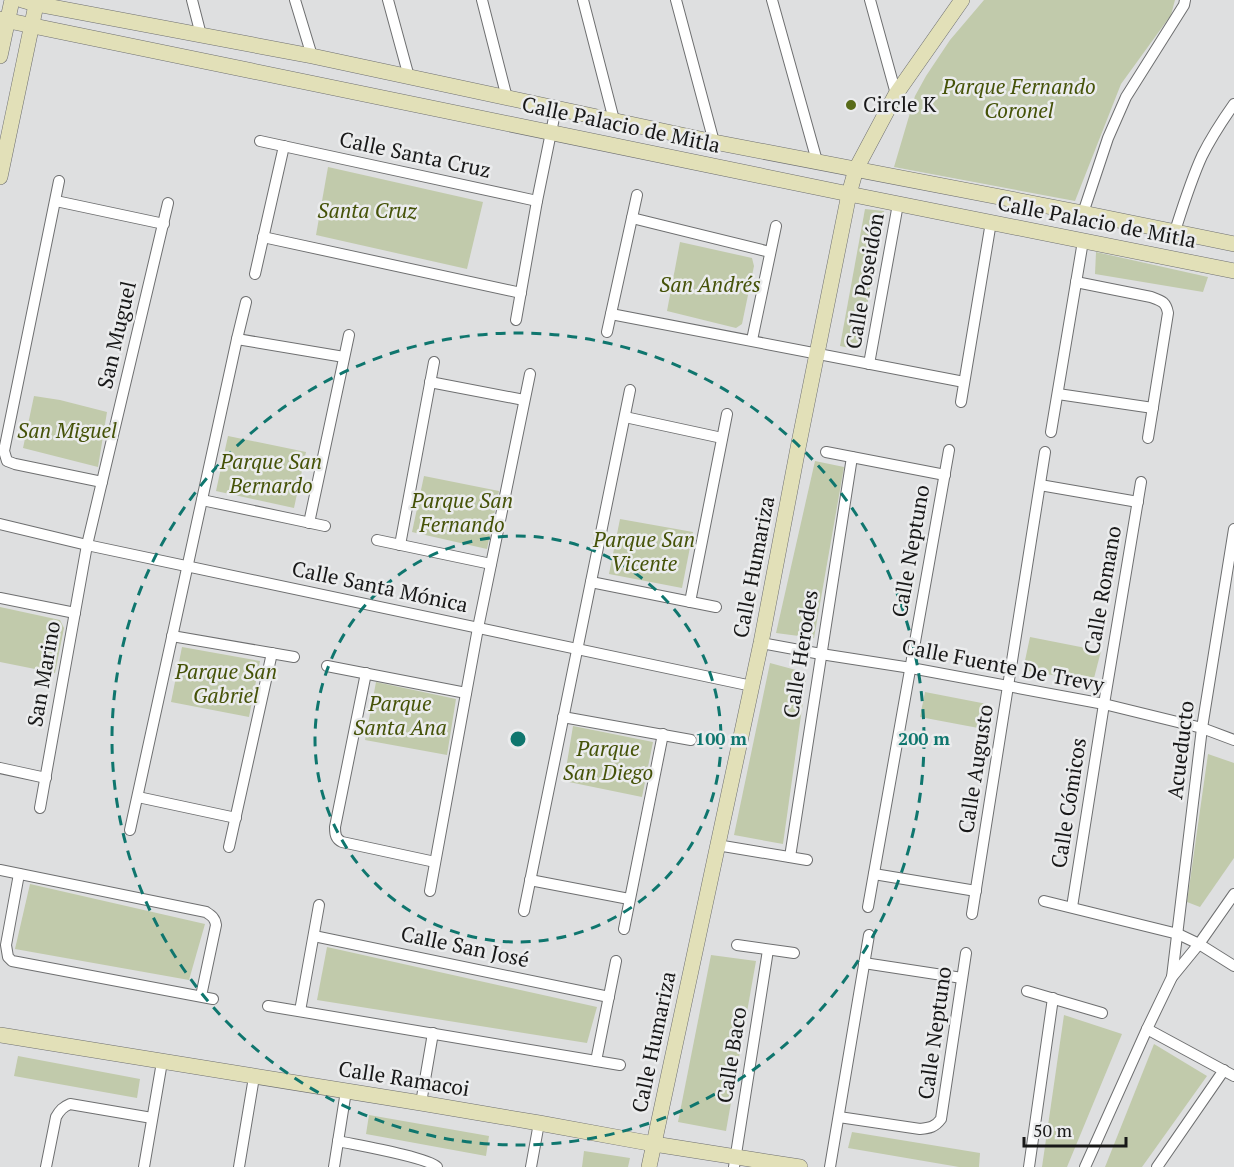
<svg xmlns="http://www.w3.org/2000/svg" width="1234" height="1167" viewBox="0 0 1234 1167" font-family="'PT Serif',serif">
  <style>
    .green { fill: #c1caab }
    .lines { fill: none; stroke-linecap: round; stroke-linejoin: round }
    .street-casing { stroke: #6e6f70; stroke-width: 12 }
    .secondary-casing { stroke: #6e6f70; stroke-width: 16 }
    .street { stroke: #fff; stroke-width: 10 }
    .secondary { stroke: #e2e0b8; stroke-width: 15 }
    .ring { fill: none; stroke: #0f766e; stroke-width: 3; stroke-dasharray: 10 8 }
    .poi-dot { fill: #586b18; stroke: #ebeced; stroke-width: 2 }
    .labels { text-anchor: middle; stroke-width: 5; stroke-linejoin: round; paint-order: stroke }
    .park-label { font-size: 21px; font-style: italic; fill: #455208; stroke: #ebeced }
    .poi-label { font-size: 21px; fill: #181818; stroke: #ebeced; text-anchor: start }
    .street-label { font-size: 21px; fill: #181818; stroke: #ebeced }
    .centre { fill: #0f766e; stroke: #ebeced; stroke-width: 3 }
    .ring-label { font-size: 18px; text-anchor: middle; font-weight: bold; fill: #0f766e; stroke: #ebeced; stroke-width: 5; stroke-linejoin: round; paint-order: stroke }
  </style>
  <rect width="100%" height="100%" fill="#dedfe0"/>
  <g class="green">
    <path d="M984,0h191l-4,15 -50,69 -46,117 -181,-34 21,-71 11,-20 24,-36z"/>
    <path d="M328,167l155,35 -16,67 -151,-34z"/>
    <path d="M865,209l19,2 -25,139 -19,-4z"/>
    <path d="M680,242l72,16 2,8 -12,58 -6,4 -69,-17z"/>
    <path d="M1096,252l112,25 -5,15 -108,-18z"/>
    <path d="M34,396l26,4 47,12 -9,55 -75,-19z"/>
    <path d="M228,436l78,16 -12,56 -78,-17z"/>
    <path d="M815,461l29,6 -30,171 -38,-5z"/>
    <path d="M424,476l75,15 -12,58 -75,-17z"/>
    <path d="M620,519l73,13 -11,56 -73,-14z"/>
    <path d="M0,607l60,13 4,8 -9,45 -55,-11z"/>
    <path d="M1030,637l71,14 -8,31 -70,-12z"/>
    <path d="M182,647l78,14 -11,56 -78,-15z"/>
    <path d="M770,663l37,10 -24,171 -49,-9z"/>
    <path d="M376,682l80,17 -9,56 -82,-15z"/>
    <path d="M925,692l67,13 -3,25 -69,-13z"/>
    <path d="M573,726l80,16 -11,55 -78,-16z"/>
    <path d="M1208,754l26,9v95l-34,49 -13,-5z"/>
    <path d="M30,884l175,40 -16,56 -174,-31z"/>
    <path d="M327,947l270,60 -10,36 -270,-43z"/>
    <path d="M711,955l45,6 -30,170 -48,-9z"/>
    <path d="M1064,1015l58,19 -55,133h-25z"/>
    <path d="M1154,1044l53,32 -65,91h-37z"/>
    <path d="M18,1056l122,23 -3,19 -123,-22z"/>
    <path d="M369,1115l120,21 -3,20 -120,-22z"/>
    <path d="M852,1132l128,21 -1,14h-20l-111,-19z"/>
    <path d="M584,1151l46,7 -2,9h-46z"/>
  </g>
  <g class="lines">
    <defs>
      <g id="street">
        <path d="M192,0l9,35"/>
        <path d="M295,0l17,56"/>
        <path d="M388,0l21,77"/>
        <path d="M482,0l25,98"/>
        <path d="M583,0l31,120"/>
        <path d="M676,0l38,142"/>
        <path d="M772,0l45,161"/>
        <path d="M870,0l26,94"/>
        <path d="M260,141l277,60"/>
        <path d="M59,181l-55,270 3,10 8,3 87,18"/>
        <path d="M56,201l108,23"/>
        <path d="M1083,213l25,-75 18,-41 58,-92 1,-5"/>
        <path d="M632,218l138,34"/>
        <path d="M1175,231c8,-25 16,-51 27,-75 9,-18 20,-35 32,-52"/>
        <path d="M263,237l258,56"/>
        <path d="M255,274l29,-128"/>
        <path d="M1076,282l75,15c11,4 15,5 17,16l-20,125"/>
        <path d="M611,314l353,68"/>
        <path d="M516,320l21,-119 19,-93"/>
        <path d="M607,332l30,-137"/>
        <path d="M237,339l107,18"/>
        <path d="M752,340l24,-114"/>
        <path d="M869,364l29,-160"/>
        <path d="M430,382l94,18"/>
        <path d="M1058,394l95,14"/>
        <path d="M961,402l30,-180"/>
        <path d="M625,417l97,21"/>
        <path d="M1051,432l32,-191"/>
        <path d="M826,452l119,23"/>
        <path d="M1040,485l98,17"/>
        <path d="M202,500l123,26"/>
        <path d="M309,523l40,-188"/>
        <path d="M0,524l87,21 665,141"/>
        <path d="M377,540l114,24"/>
        <path d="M400,545l34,-183"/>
        <path d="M591,582l125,25"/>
        <path d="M0,598l75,15"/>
        <path d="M690,602l37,-188"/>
        <path d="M172,636l122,21"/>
        <path d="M761,643l60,11 90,14 193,36 98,24 32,12"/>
        <path d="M327,666l139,27"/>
        <path d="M366,673l-31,154c0,8 1,12 7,15l93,20"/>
        <path d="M563,717l128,23"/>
        <path d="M0,768l46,10"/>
        <path d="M138,797l98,21"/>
        <path d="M40,808l47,-263 81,-342"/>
        <path d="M130,830l107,-491 9,-37"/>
        <path d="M717,845l90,15"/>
        <path d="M229,847l43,-194"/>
        <path d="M790,857l62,-400"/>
        <path d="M0,870l206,42c6,4 9,6 10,13l-15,71"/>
        <path d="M19,874l-13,71 2,12 4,4 201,38"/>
        <path d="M874,874l102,17"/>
        <path d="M530,880l99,19"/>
        <path d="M430,891l48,-263 52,-254"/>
        <path d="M1044,901l134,33 21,10 35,22"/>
        <path d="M868,907l81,-457"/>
        <path d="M1072,907l32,-203 37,-222"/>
        <path d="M524,911l106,-521"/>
        <path d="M972,914l73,-462"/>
        <path d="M624,929l39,-195"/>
        <path d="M314,936l295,61"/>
        <path d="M737,945l57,8"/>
        <path d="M864,963l98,15"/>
        <path d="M1172,977l30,-249 32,-199"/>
        <path d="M1027,991l75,22"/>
        <path d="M268,1006l352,59"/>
        <path d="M300,1011l19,-106"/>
        <path d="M1147,1029l87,47"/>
        <path d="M596,1061l20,-100"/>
        <path d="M421,1103l12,-70"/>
        <path d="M839,1117l81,12c10,-1 15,-2 21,-10l25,-166"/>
        <path d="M338,1141c18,4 89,16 99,26"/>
        <path d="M46,1167l10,-50c4,-7 7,-10 14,-13l82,14"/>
        <path d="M144,1167l18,-105"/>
        <path d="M239,1167l15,-90"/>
        <path d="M334,1167l12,-76"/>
        <path d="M531,1167l8,-44"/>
        <path d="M734,1167l34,-217"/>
        <path d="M830,1167l39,-232"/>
        <path d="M1029,1167l24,-169"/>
        <path d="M1085,1167l62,-138 25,-52 27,-33 35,-50"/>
        <path d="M1157,1167l67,-97"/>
      </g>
      <g id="secondary">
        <path d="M22,0l14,4 276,52 402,86 369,71 151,31"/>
        <path d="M0,19l849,175 385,77"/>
        <path d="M0,56l12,-56"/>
        <path d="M0,177l37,-177"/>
        <path d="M0,1035l421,68 118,20 115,21 146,23"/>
        <path d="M649,1167l112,-524 37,-195 51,-254 7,-25 40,-75 66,-94"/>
      </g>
    </defs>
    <use href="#street" class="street-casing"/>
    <use href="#secondary" class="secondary-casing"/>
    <use href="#street" class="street"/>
    <use href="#secondary" class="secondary"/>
  </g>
  <g class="ring">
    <circle cx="518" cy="739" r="203"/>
    <circle cx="518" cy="739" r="406"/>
  </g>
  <circle class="poi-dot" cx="851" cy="105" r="6"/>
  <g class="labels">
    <g class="park-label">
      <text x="1019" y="94">Parque Fernando<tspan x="1019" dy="24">Coronel</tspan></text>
      <text x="367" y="218">Santa Cruz</text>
      <text x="710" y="292">San Andrés</text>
      <text x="67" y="438">San Miguel</text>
      <text x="271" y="469">Parque San<tspan x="271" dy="24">Bernardo</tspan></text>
      <text x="462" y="508">Parque San<tspan x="462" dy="24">Fernando</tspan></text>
      <text x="644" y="547">Parque San<tspan x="644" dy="24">Vicente</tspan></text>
      <text x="226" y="679">Parque San<tspan x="226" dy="24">Gabriel</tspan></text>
      <text x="400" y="711">Parque<tspan x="400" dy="24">Santa Ana</tspan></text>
      <text x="608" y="756">Parque<tspan x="608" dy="24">San Diego</tspan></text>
    </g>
    <g class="poi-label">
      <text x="863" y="112">Circle K</text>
    </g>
    <g class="street-label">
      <text transform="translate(621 125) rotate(12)" y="7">Calle Palacio de Mitla</text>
      <text transform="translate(415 155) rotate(12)" y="7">Calle Santa Cruz</text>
      <text transform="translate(1097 222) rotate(11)" y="7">Calle Palacio de Mitla</text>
      <text transform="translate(865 281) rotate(-80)" y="7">Calle Poseidón</text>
      <text transform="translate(117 335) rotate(-77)" y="7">San Muguel</text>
      <text transform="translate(911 551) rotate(-80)" y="7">Calle Neptuno</text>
      <text transform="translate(754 567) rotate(-79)" y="7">Calle Humariza</text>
      <text transform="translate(380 587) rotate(12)" y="7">Calle Santa Mónica</text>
      <text transform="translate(1103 590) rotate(-80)" y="7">Calle Romano</text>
      <text transform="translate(801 654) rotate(-81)" y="7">Calle Herodes</text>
      <text transform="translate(1003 666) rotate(11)" y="7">Calle Fuente De Trevy</text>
      <text transform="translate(44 674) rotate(-80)" y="7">San Marino</text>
      <text transform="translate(1181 750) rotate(-83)" y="7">Acueducto</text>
      <text transform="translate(976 769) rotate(-81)" y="7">Calle Augusto</text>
      <text transform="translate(1069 803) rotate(-81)" y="7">Calle Cómicos</text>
      <text transform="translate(465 947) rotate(12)" y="7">Calle San José</text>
      <text transform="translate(935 1033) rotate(-82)" y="7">Calle Neptuno</text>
      <text transform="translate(654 1042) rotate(-78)" y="7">Calle Humariza</text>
      <text transform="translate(732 1055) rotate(-81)" y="7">Calle Baco</text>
      <text transform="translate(404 1079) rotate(9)" y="7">Calle Ramacoi</text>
    </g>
  </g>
  <circle cx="518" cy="739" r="9" class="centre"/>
  <g class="ring-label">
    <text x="721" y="745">100 m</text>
    <text x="924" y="745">200 m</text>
  </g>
  <path d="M1024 1137v9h102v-9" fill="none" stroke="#181818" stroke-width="3"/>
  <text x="1033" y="1137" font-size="18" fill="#181818" stroke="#ebeced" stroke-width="4.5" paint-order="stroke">50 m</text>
</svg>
